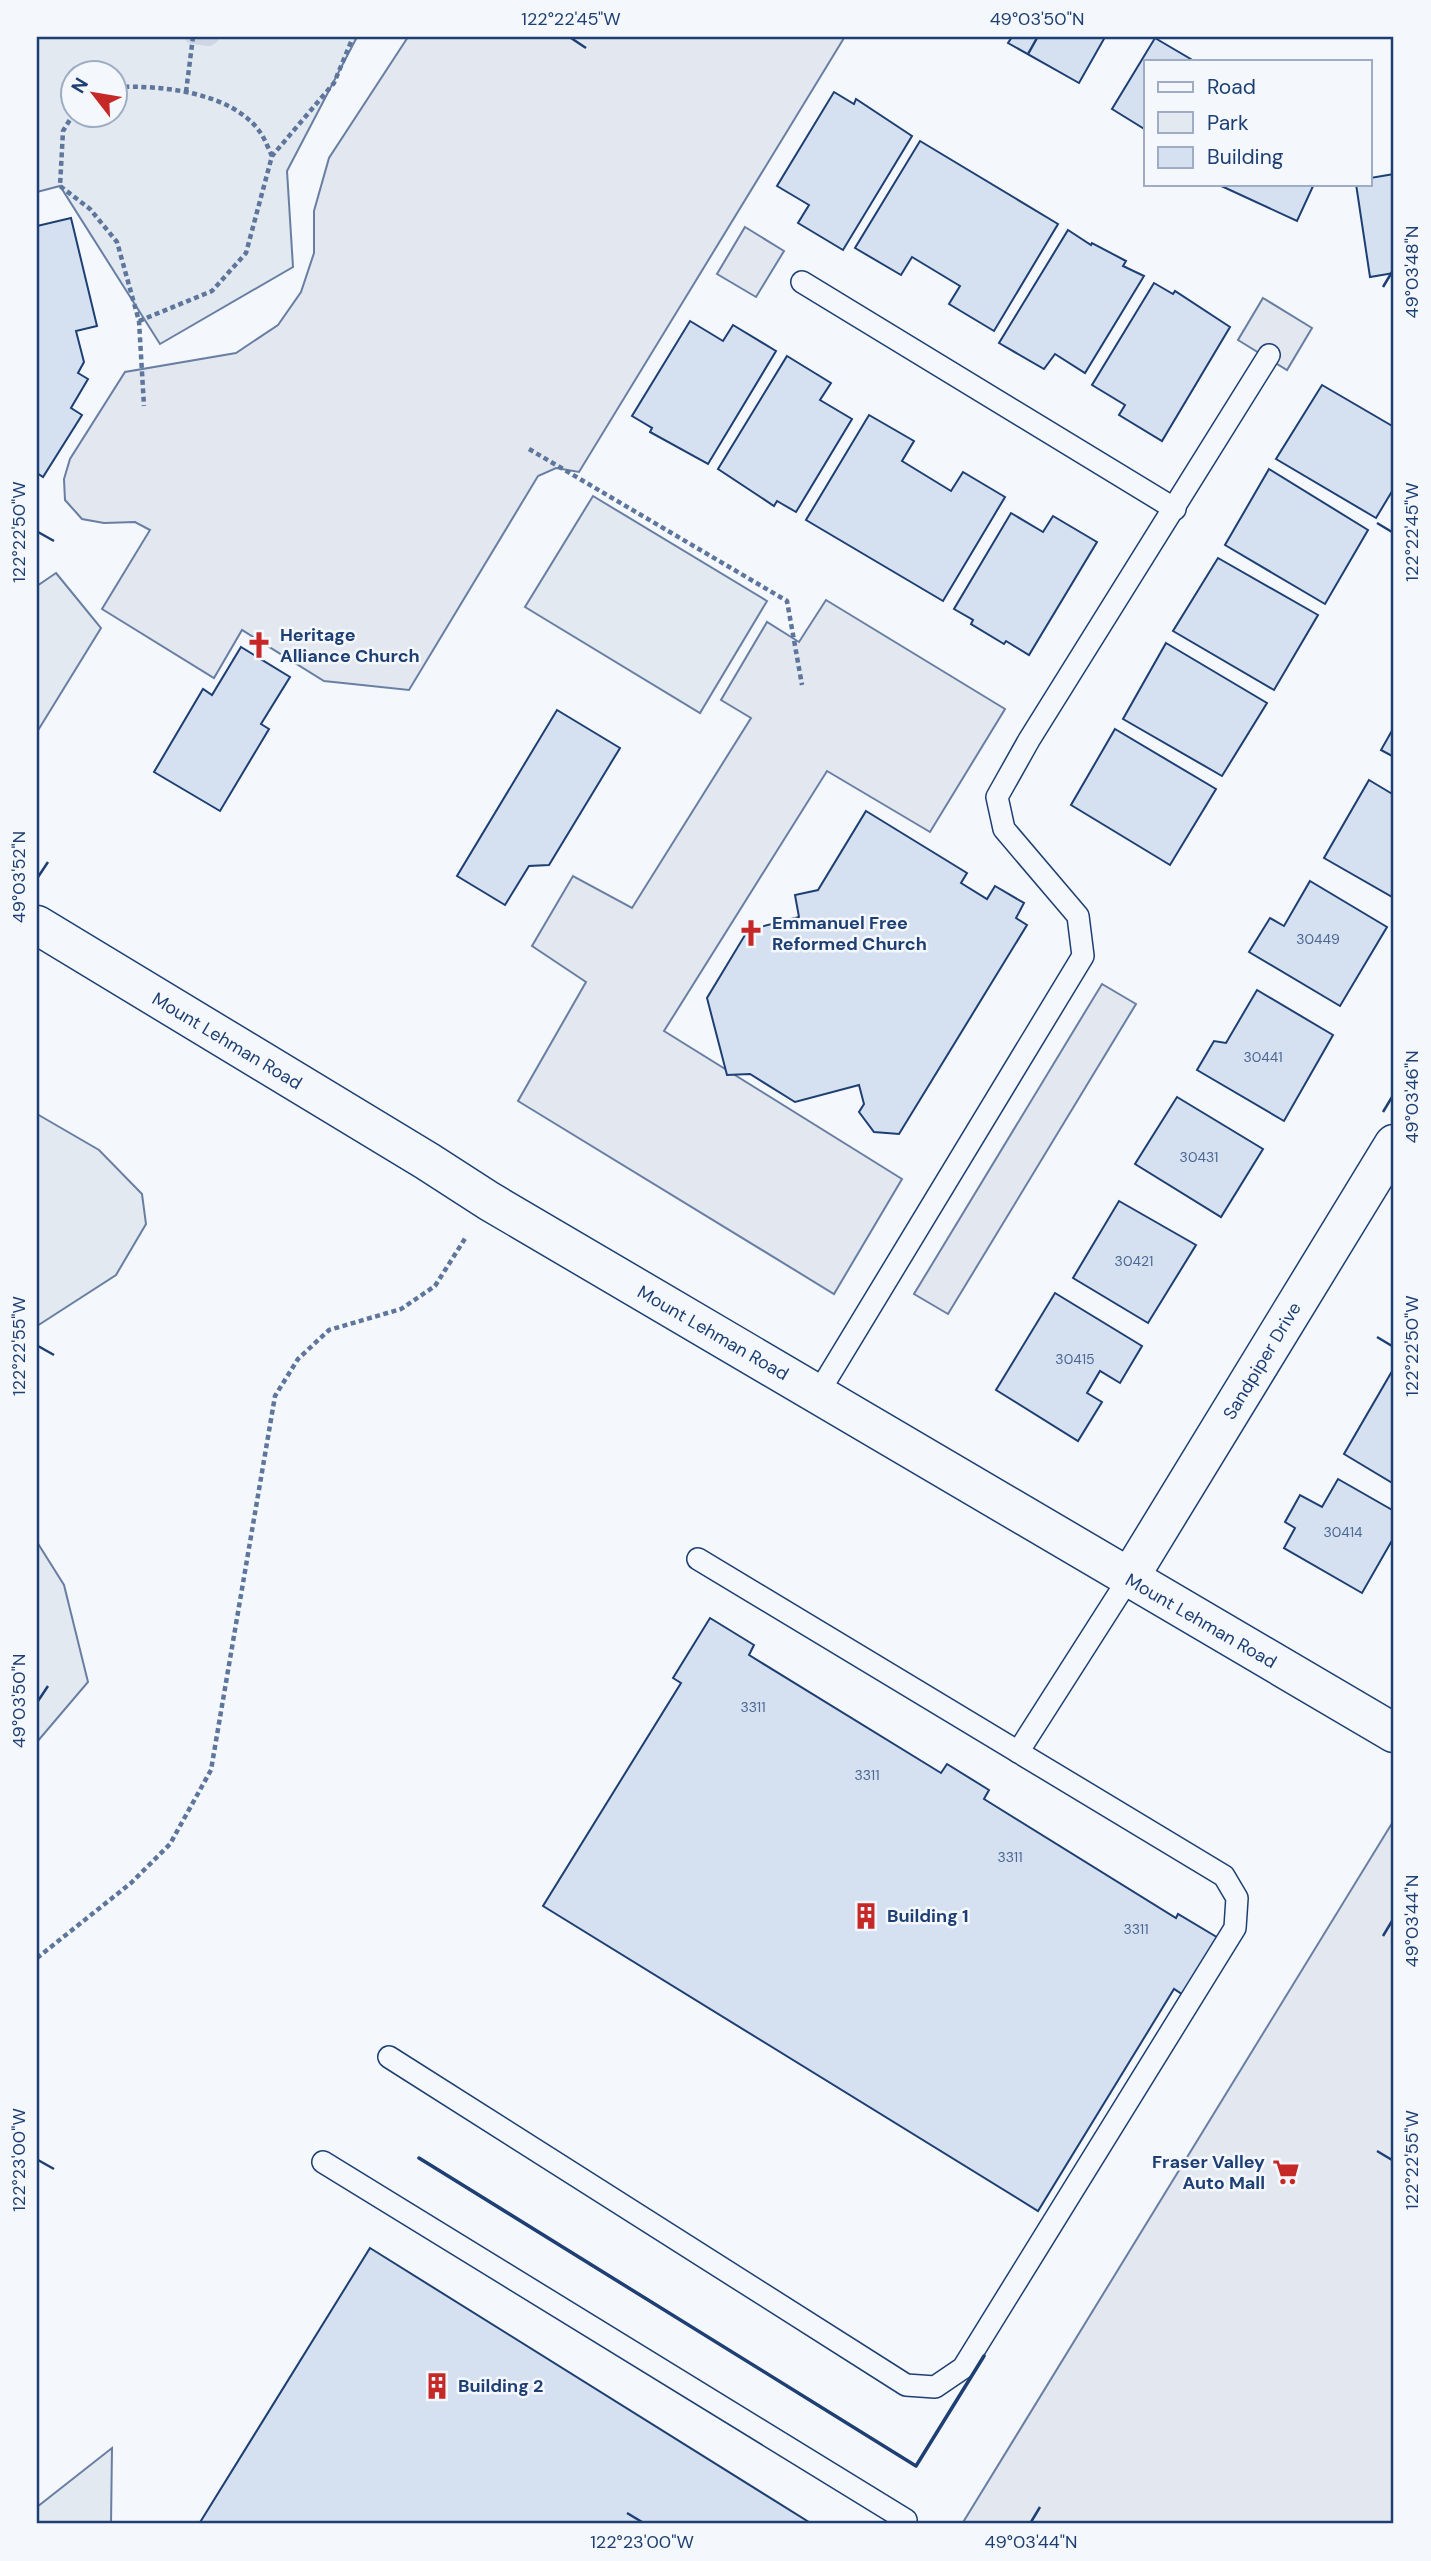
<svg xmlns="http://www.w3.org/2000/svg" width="1431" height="2561" viewBox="0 0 1431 2561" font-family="'DM Sans',sans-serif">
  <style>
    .green { fill: #e3e9f0; stroke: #687fa3; stroke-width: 2; fill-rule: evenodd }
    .parking { fill: #e3e8f0; stroke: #687fa3; stroke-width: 2 }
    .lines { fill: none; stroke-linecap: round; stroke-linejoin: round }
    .stream { stroke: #cfd7e4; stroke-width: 14 }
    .building { fill: #d5e0f0; stroke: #1d3f73; stroke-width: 2 }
    .lane-casing { stroke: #1d3f73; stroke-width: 24 }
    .secondary-casing { stroke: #1d3f73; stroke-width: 41 }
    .path { stroke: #5e769c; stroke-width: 4.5; stroke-dasharray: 5 3.5; stroke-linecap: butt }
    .lane { stroke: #f4f7fb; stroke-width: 21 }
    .secondary { stroke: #f4f7fb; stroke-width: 38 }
    .wall { stroke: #1d3f73; stroke-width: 3.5 }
    .ticks { fill: none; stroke: #1d3f73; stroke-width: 2.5 }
    .labels { text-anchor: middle; stroke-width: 5; stroke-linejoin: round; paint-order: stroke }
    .number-label { font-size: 14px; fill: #4b6792 }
    .poi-label { font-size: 18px; font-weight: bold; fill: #1d3f73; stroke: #f4f7fb; text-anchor: start }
    .street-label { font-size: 18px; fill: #1d3f73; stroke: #f4f7fb }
    .neatline { fill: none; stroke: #1d3f73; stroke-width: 2.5 }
    .ticks-label { font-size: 18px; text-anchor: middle; fill: #1d3f73 }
  </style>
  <rect width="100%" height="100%" fill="#f4f7fb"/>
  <g class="green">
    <path d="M37,37h320l-70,134 6,96 -133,77 -100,-158 -23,6zM74,74h42v42h-42z"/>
    <path d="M593,496l174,105 -67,112 -175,-106z"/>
    <path d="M56,573l45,55 -64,104v-146z"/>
    <path d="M37,1114l62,36 43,44 4,30 -30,51 -79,51z"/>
    <path d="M37,1542l27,43 24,97 -51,60z"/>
    <path d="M112,2448l-1,76h-74v-17z"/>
  </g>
  <g class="parking">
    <path d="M408,37l436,1 -265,434 -23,-4 -18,8 -129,214 -85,-9 -82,-51 -28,48 -112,-69 48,-79 -15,-8 -31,1 -22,-4 -17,-19 -1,-21 6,-20 55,-87 111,-19 42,-28 23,-33 13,-39v-42l15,-53z"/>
    <path d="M745,227l39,24 -28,46 -39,-23z"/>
    <path d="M1263,298l49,30 -25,42 -49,-30z"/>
    <path d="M826,600l179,109 -75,123 -103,-61 -163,260 238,148 -68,115 -316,-193 68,-119 -54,-36 41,-70 59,32 119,-190 -30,-18 46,-78 32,20z"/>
    <path d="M1102,984l34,20 -188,310 -34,-20z"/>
    <path d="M1394,1820v704h-432z"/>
  </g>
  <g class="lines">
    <path class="stream" d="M192,37l17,2 3,-2"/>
  </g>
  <g class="building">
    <path d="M1012,37h93l-26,46 -71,-40z"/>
    <path d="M1155,38l39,23h-48v69l-34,-21z"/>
    <path d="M834,92l20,12 2,-5 56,37 -69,114 -45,-27 11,-18 -32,-19z"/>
    <path d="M920,141l138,83 -64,107 -45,-27 11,-18 -48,-29 -11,18 -46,-27z"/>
    <path d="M1394,174v99l-24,4 -14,-93h14v-6z"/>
    <path d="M1217,184h97l-17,37z"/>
    <path d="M71,218l26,108 -21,5 8,31 -6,11 10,6 -17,29 11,7 -39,62 -6,-4v-247z"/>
    <path d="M1068,230l23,15 1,-2 34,18 -3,5 21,10 -59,97 -30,-19 -11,15 -45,-26z"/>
    <path d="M1154,283l19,11 2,-3 55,36 -68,114 -43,-26 6,-10 -33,-20z"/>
    <path d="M690,321l33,20 10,-16 43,26 -68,113 -58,-32 2,-4 -20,-12z"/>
    <path d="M787,356l44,27 -11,17 32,19 -56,93 -19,-11 -3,5 -56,-37z"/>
    <path d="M1322,385l72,42v61l-18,30 -100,-59z"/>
    <path d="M869,415l45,26 -12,20 49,30 12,-19 42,25 -62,104 -137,-81z"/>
    <path d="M1269,469l99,61 -43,74 -100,-59z"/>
    <path d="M1011,513l32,19 10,-16 44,26 -68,113 -23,-14 -2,3 -33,-20 2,-4 -19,-11z"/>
    <path d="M1218,558l100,57 -44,75 -101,-59z"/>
    <path d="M1166,643l101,60 -45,73 -99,-57z"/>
    <path d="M241,647l49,30 -29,47 8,5 -49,82 -66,-39 49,-83 9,6z"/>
    <path d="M557,710l63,38 -71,117 -20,1 -24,39 -48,-29z"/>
    <path d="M1394,727v30l-13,-7z"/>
    <path d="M1115,729l101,60 -46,76 -99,-60z"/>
    <path d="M1369,780l25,15v103l-70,-40z"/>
    <path d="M866,811l101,62 -6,10 26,16 8,-13 29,17 -8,15 11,7 -128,209 -25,-2 -15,-20 5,-8 -5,-19 -64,17 -45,-28 -23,1 -20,-77 41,-68 51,-13 -4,-22 23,-5z"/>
    <path d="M1310,881l77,46 -47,79 -91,-54 21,-34 14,8z"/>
    <path d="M1257,990l76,45 -49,86 -87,-51 17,-29 12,2z"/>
    <path d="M1177,1097l86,52 -42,68 -86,-53z"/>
    <path d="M1119,1201l77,44 -48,78 -75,-45z"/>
    <path d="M1055,1293l87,53 -22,37 -20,-12 -13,22 15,9 -24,39 -82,-51z"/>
    <path d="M1391,1373l3,2v109l-50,-30z"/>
    <path d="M1338,1479l56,32v26l-32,56 -78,-45 11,-20 -10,-6 15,-27 22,12z"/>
    <path d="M710,1618l44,27 -5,10 192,118 6,-9 42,26 -5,9 192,119 2,-4 42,25 -35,57 -11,-7 -136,222 -495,-305 138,-223 -8,-5z"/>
    <path d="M370,2248l442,276h-613z"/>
  </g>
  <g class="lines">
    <defs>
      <g id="lane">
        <path d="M802,282l373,227"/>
        <path d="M817,1395l266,-439 -5,-40 -74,-87 -7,-32 32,-57 240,-385"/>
        <path d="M1018,1752l111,-174"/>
        <path d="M389,2057l517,328 29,2 28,-19 272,-440 2,-30 -13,-22 -526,-317"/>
        <path d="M323,2162l583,358"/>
      </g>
      <g id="secondary">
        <path d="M37,925l390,236 62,40 905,532"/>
        <path d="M1129,1578l265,-434"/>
      </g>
    </defs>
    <use href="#lane" class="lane-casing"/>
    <use href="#secondary" class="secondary-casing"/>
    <g class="path">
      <path d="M116,87c44,-2 116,5 144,45 5,7 8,16 12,24"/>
      <path d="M186,92l7,-55"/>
      <path d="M74,113l-11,18 -3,55 30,23 27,33 22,79 5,85"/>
      <path d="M139,321l73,-30 34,-38 26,-97 62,-73 19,-46"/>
      <path d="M529,449l258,152 15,84"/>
      <path d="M37,1958l94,-75 39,-39 41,-74 64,-374 23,-37 31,-29 72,-21 34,-23 31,-49"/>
    </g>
    <use href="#lane" class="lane"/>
    <use href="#secondary" class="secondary"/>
    <path class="wall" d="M419,2158l497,308 68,-110"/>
  </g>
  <path class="ticks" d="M571,38l15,10M1028,54l9,-16M1383,287l9,-15M1377,523l15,9M38,532l16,9M38,877l10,-15M1383,1112l9,-15M1377,1337l15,9M38,1346l16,9M38,1701l10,-15M1383,1936l9,-15M1377,2151l15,9M38,2160l16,9M627,2513l15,9M1031,2522l9,-15"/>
  <defs>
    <symbol id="church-bare" viewBox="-9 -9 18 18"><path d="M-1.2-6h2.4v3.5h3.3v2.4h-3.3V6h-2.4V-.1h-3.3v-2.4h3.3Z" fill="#c62828" stroke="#f4f7fb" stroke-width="2.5" paint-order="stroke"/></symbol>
    <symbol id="building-bare" viewBox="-9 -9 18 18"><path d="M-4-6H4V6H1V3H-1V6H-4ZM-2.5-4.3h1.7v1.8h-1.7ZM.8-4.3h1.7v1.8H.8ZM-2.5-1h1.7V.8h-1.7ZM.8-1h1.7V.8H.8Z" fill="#c62828" stroke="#f4f7fb" stroke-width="2.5" paint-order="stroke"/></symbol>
    <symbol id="supermarket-bare" viewBox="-9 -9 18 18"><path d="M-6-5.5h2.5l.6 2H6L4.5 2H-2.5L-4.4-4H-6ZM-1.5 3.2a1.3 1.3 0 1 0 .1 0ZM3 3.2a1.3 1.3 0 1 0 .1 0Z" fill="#c62828" stroke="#f4f7fb" stroke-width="2.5" paint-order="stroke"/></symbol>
  </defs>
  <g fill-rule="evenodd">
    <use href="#church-bare" x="240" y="626" width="38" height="38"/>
    <use href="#church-bare" x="732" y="914" width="38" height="38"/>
    <use href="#building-bare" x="847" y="1897" width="38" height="38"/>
    <use href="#supermarket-bare" x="1267" y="2153" width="38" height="38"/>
    <use href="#building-bare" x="418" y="2367" width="38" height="38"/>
  </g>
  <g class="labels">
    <g class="number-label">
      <text x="1318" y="944">30449</text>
      <text x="1263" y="1062">30441</text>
      <text x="1199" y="1162">30431</text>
      <text x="1134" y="1266">30421</text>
      <text x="1075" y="1364">30415</text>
      <text x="1343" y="1537">30414</text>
      <text x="753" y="1712">3311</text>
      <text x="867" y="1780">3311</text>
      <text x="1010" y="1862">3311</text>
      <text x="1136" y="1934">3311</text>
    </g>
    <g class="poi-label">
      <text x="280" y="641">Heritage<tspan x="280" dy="21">Alliance Church</tspan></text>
      <text x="772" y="929">Emmanuel Free<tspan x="772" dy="21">Reformed Church</tspan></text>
      <text x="887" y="1922">Building 1</text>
      <text x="1265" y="2168" text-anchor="end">Fraser Valley<tspan x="1265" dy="21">Auto Mall</tspan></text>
      <text x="458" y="2392">Building 2</text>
    </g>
    <g class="street-label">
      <text transform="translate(227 1041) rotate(31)" y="6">Mount Lehman Road</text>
      <text transform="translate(713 1333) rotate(30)" y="6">Mount Lehman Road</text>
      <text transform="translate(1262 1361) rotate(-59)" y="6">Sandpiper Drive</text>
      <text transform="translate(1201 1621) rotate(30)" y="6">Mount Lehman Road</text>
    </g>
  </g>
  <rect width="1431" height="2561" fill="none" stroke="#f4f7fb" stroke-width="77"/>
  <rect x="1144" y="60" width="228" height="126" fill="#f4f7fb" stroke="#9eadc5" stroke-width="2"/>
  <rect x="1158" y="82" width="35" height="10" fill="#f4f7fb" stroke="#9eadc5" stroke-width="2"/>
  <text x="1207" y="94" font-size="21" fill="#1d3f73">Road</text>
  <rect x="1158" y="112" width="35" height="21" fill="#e3e9f0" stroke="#9eadc5" stroke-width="2"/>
  <text x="1207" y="130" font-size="21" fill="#1d3f73">Park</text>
  <rect x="1158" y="147" width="35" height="21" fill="#d5e0f0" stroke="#9eadc5" stroke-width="2"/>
  <text x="1207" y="164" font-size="21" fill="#1d3f73">Building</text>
  <g transform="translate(94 94) rotate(301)"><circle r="33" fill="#f4f7fb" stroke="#9eadc5" stroke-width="2"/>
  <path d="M0-5L12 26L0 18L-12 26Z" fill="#c62828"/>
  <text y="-10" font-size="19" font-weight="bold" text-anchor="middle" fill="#1d3f73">N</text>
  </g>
  <rect x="38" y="38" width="1354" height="2484" class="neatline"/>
  <g class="ticks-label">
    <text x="571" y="25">122°22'45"W</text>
    <text x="1037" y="25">49°03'50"N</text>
    <text transform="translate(1412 272) rotate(-90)" y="6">49°03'48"N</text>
    <text transform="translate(1412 532) rotate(-90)" y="6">122°22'45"W</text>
    <text transform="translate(19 532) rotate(-90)" y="6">122°22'50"W</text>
    <text transform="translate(19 877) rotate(-90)" y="6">49°03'52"N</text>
    <text transform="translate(1412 1097) rotate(-90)" y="6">49°03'46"N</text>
    <text transform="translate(1412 1346) rotate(-90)" y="6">122°22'50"W</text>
    <text transform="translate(19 1346) rotate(-90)" y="6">122°22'55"W</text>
    <text transform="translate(19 1701) rotate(-90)" y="6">49°03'50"N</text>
    <text transform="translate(1412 1921) rotate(-90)" y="6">49°03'44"N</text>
    <text transform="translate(1412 2160) rotate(-90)" y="6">122°22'55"W</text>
    <text transform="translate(19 2160) rotate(-90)" y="6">122°23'00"W</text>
    <text x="642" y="2548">122°23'00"W</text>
    <text x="1031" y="2548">49°03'44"N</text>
  </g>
</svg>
